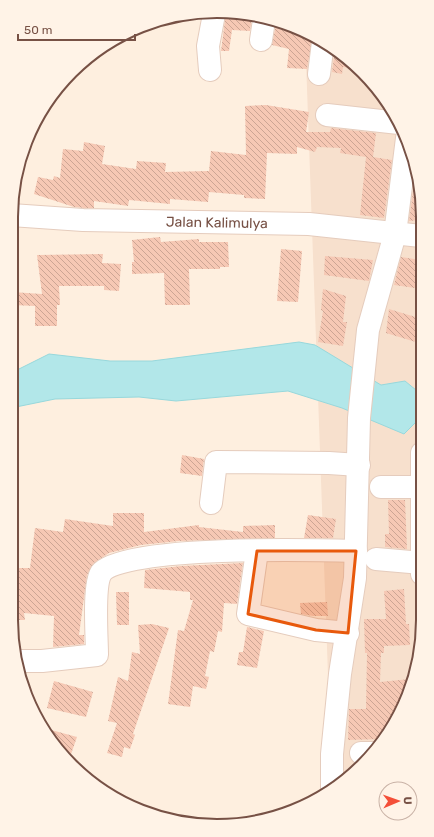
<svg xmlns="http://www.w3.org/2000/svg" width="434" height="837" viewBox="0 0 434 837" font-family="Rubik,sans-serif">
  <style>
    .residential { fill: #f7e0cd }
    .water { fill: #b2e7e9; stroke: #97d8dc }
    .building { fill: url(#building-back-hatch) }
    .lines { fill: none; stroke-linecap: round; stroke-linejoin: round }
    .minor-casing { stroke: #e5ccbd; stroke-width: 24 }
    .minor { stroke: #fff; stroke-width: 22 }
    .marked { fill: #e8590c; fill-opacity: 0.2; stroke: #e8590c; stroke-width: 3; stroke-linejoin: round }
    .labels { text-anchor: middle; stroke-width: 3; stroke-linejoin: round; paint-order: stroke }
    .street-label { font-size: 14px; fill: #775145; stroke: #fff3e7 }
    .rim { fill: none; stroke: #775145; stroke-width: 2 }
  </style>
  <defs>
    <pattern id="building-back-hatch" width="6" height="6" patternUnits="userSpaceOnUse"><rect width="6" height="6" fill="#f6c8b4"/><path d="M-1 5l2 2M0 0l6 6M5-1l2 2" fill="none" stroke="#cca594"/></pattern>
  </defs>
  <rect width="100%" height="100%" fill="#feefdf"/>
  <path class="residential" d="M305,32l48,30 28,30 26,46 14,52 2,443 -21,78 -40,55 -30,21z"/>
  <path class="water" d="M299,342l16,3 66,40 24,-4 17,14v21l-18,18 -62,-26 -54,-17 -112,10 -37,-4 -84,2 -44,9v-35l38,-19 61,7h42z"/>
  <g class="building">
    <path d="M231,11l3,1v4l18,2 -2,13 -18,-1 -3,21h-8l5,-39z"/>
    <path d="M276,24l32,8 5,3 -6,34 -20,-1 2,-19 -17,-4z"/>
    <path d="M335,50l18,12 7,7 -17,-2 -1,7 -10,-2z"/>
    <path d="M266,105l43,7 -3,20h24l1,-4 45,5 -3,24 19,3 -8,58 -24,-3 6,-58 -26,-4 1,-5 -24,-1 -2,5 -18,-5v7l-30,-1 -2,46 -21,-1v-3l-35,-3 -1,10 -38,-3v5l-41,-4 -1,6 -34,-5v7h-10l-10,-1 -40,-13 4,-17 15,3 1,-4 6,2 3,-29 20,2 1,-9 21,4 -3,18 34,5 1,-8 29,2 -1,9 44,-1 2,-20 35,4 -1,-49z"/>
    <path d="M416,169l5,21v7l-3,1 1,22 -10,1z"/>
    <path d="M160,237l1,5 38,-3v3h29l1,25h-9v2h-31l1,36h-25l-1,-32 -32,1v-12h2l-2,-22z"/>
    <path d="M281,249l21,2 -4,51 -21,-1z"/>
    <path d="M103,254l-1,9 19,1 -2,27 -15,-1v-4h-45l1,19h-3v21h-22v-20l-23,-1v-13l30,2 -5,-39z"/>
    <path d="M325,256l48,4 -4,21 -45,-6z"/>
    <path d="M401,257l20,3 1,29 -28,-4z"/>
    <path d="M323,289l23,7 -3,26h4l-4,24 -25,-4 5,-31 -2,-1z"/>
    <path d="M389,309l33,10v16l-3,8 -33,-10z"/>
    <path d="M182,455l22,4 -2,17 -22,-3z"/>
    <path d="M388,500h17l2,49 -22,-2v-13h4z"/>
    <path d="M113,513h31v19l55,-7v2l44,5v-6l32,-1v13l-96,3 -38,4 -32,8 -15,10 -7,12 -8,60h5v9l-31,3 1,-31 -30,-3 1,7h-14v-52h19l5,-40 28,4 2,-13 48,7z"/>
    <path d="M308,515l28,4 -3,19h-29z"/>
    <path d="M243,563l-6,41 -13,-1 -2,29 -4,-1 -4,21 -4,-1 -5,25 4,1 -3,12 -13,-3 -3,21 -22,-3 10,-74 6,1 9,-31h-3v-8l-46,-4 1,-18 36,-4z"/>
    <path d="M404,589l2,35h3l1,21 -26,1v7h-3l-1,29 30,-3 -8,32 -20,28 -34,1 1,-31h17l1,-56h-2l-1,-34h22l-2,-28z"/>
    <path d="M116,592h13v33h-12z"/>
    <path d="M327,602l1,14h-15l-12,-2 -1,-11z"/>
    <path d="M152,624l17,4 -36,106 2,1 -5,14 -6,-2 -2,10 -15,-4 10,-30 -9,-2 10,-44 10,4 4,-29 8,2 -2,-29z"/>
    <path d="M247,627l17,4 -7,37 -20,-3 2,-13h4z"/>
    <path d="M54,681l39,11 -7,25 -39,-9z"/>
    <path d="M44,728l33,9 -8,23 -15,-14z"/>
  </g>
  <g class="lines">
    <defs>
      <g id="minor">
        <path d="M261,40l3,-20"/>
        <path d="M210,70l-2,-24 6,-32"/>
        <path d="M319,74l4,-32"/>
        <path d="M327,115l72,8"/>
        <path id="s1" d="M11,215l72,5 226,4 112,12"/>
        <path d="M422,453v121"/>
        <path d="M381,487h41"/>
        <path d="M211,503l5,-41 113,1 30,2"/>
        <path d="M257,551l-9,63 68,16 32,3"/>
        <path d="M376,559l46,4"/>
        <path d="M18,661h24l55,-6c0,-17 -4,-69 4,-82 19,-28 217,-23 255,-22"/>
        <path d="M361,753h11"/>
        <path d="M332,788v-34l8,-80 15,-96 4,-160 9,-88 27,-96 12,-96"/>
      </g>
    </defs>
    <use href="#minor" class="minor-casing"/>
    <use href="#minor" class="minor"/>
  </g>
  <path class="marked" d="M257,551h99l-8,82 -32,-3 -68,-16z"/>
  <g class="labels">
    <g class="street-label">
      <text dy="5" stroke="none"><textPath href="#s1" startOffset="206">Jalan Kalimulya</textPath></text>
    </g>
  </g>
  <path d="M0 0H434V837H0ZM217 18H217A199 199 0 0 1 416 217V620A199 199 0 0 1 217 819H217A199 199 0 0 1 18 620V217A199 199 0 0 1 217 18Z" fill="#fff3e7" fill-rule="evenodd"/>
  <path class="rim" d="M217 18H217A199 199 0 0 1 416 217V620A199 199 0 0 1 217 819H217A199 199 0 0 1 18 620V217A199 199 0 0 1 217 18Z"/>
  <g transform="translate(398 801) rotate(88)"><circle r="19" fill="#fff3e7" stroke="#c9b2a6"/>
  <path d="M0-3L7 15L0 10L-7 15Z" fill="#f44f38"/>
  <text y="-6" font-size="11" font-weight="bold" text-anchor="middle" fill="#775145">U</text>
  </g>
  <path d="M18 34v6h117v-6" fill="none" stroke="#775145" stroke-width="2"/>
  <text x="24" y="34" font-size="12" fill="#775145" stroke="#fff3e7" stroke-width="3" paint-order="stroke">50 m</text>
</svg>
